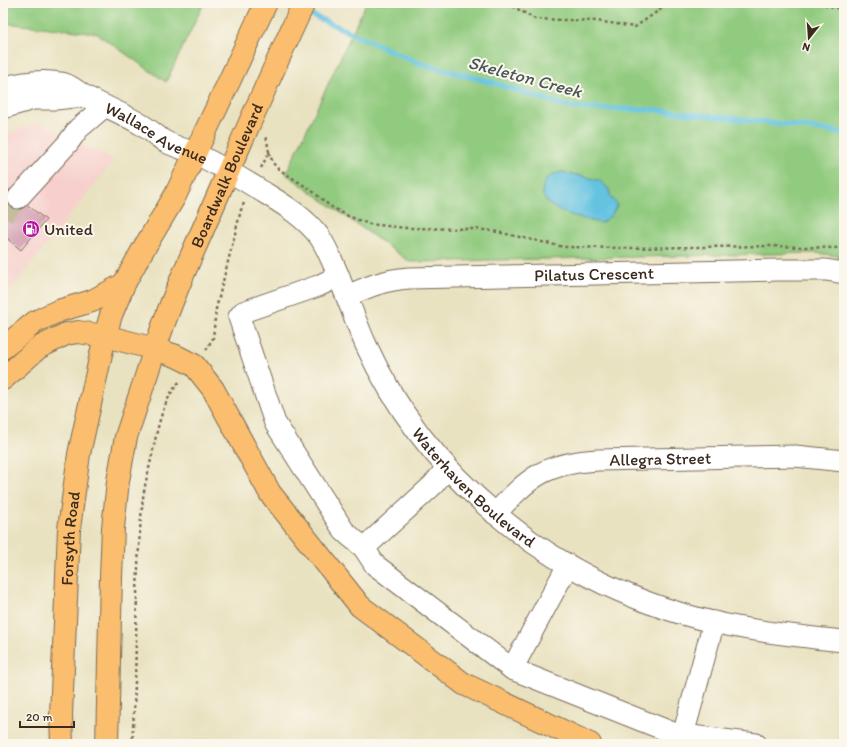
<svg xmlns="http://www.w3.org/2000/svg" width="847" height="747" viewBox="0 0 847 747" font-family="Itim,sans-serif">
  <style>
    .built { fill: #f7d0cd }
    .green { fill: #91cb7f; stroke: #667a4e }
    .water { fill: #63c3e1; stroke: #4f7680 }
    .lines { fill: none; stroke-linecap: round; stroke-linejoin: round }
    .stream { stroke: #63c3e1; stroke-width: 5.5 }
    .building { fill: #ce91a9 }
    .minor-tunnel { stroke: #c6bda0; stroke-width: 21; stroke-dasharray: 21 10; stroke-linecap: butt }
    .minor-casing { stroke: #786a57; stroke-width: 23 }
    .major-casing { stroke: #786a57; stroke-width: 24 }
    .highway-casing { stroke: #786a57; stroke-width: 24 }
    .path { stroke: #786a57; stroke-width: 2.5; stroke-dasharray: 3 3; stroke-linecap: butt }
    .minor { stroke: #fff; stroke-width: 21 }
    .major { stroke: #fabe6e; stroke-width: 22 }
    .highway { stroke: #fabe6e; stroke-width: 22 }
    .labels { text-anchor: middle; stroke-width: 4; stroke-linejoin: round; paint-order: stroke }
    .street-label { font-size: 17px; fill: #3b2a1e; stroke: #fbf7ec }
    .poi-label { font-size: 17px; fill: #3b2a1e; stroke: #fbf7ec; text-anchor: start }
    .water-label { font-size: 18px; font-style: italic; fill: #475858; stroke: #fbf7ec }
  </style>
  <rect width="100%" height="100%" fill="#fbf7ec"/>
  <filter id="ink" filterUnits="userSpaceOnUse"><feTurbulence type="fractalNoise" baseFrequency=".025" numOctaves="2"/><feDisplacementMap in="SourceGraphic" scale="8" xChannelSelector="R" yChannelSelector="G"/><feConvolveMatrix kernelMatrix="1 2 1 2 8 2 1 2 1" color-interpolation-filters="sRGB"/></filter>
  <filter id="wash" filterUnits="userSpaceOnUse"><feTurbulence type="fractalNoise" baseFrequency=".012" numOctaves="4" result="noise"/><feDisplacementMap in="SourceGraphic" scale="16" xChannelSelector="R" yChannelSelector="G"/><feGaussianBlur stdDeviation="0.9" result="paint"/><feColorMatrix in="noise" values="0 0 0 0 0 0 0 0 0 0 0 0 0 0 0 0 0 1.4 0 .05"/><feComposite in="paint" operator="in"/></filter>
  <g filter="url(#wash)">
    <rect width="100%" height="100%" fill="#e9e2c1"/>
    <path class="built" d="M40,122l74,38 -111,139v-164z"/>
    <g class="green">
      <path d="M3,3h201l-38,79 -70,-49 -93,-10z"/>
      <path d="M366,3h478v254l-27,-4 -407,9 -124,-88z"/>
    </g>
    <path class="water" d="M561,172l26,5 13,4 9,8 1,6 7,10 -5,10 -11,8c-16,-4 -64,-12 -58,-36 2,-10 9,-12 18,-15z"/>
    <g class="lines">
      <g class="stream">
        <path d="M284,3l13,6"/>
        <path d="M305,12l113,51 73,19 82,26 83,2 126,14 62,9"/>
      </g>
    </g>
    <g id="blocks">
      <path class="building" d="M3,185l43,35 -25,30 -18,-15z"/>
    </g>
  </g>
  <g filter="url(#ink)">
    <use href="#blocks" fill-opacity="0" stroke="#786a57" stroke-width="1"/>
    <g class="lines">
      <path class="minor-tunnel" d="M3,215l15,-17"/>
      <defs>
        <g id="minor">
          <path id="s1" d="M3,88c19,-6 39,-8 58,-5 9,1 16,9 24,13 18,10 39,18 57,29 8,5 15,11 22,16 9,5 20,8 30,12 23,11 45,24 66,37 21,13 44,26 59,46 7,10 12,22 17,34 10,24 19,50 30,75 30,65 75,123 130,169 65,56 147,94 231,111 38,8 78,12 117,16"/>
          <path d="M3,108l30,-9h22l29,-3"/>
          <path d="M18,198l50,-55 10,-14 27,-23"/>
          <path d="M339,276l-21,10 -75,26 -4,5 36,106 69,108 8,7 12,10 11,17 137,104 161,64 10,2"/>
          <path id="s2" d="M347,296c23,-10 37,-16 62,-18l370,-8h47l18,3"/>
          <path id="s3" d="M495,514c35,-38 51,-51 103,-54l197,-4 49,5"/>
          <path d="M364,548l69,-63 14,-17"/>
          <path d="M714,622l-31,113 73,9"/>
          <path d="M512,669l56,-104"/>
        </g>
        <g id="major">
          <path d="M105,336l6,-21 13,-31 17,-31 34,-57 91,-193"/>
          <path id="s4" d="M155,349c17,-53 41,-103 63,-154 28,-64 56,-128 86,-192"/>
        </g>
        <g id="highway">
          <path d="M3,348l32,-26 23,-11 34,-10 32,-17"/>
          <path d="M3,379l35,-31 28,-14 12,-2 27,4 50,13 21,7 18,9 19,24 57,104 90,113 104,78 126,60"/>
          <path id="s5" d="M62,744l-1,-29 8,-186 10,-75 26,-118"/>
          <path d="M107,744l4,-167 2,-49 5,-47 8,-44 29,-88"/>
        </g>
      </defs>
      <use href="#minor" class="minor-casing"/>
      <use href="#major" class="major-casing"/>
      <use href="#highway" class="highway-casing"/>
      <g class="path">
        <path d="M507,3l28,16 62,2 38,6 26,-18 7,-6"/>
        <path d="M819,3l25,7"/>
        <path d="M269,152l4,11 4,5 34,22 19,16 18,10 21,8 37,4 68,1 19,2 71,16 62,1 146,-2 63,2 9,-1"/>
        <path d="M261,168l8,-16 -3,-17"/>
        <path d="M206,350l7,-12 3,-29 25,-99 3,-7"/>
        <path d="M132,744c6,-82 2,-165 11,-246 2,-16 7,-32 10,-48 5,-24 10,-51 28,-70"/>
      </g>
      <use href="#minor" class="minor"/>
      <use href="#major" class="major"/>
      <use href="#highway" class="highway"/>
    </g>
  </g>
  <defs>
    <symbol id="fuel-disc" viewBox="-11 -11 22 22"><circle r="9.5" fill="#b5179e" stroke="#fbf7ec"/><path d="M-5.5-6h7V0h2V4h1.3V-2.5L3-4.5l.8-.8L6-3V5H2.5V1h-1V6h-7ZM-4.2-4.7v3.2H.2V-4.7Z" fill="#fff"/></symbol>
  </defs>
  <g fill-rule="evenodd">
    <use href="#fuel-disc" x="21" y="219" width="20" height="20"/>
  </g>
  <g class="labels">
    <g class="street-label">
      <text dy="6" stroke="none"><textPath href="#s1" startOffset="167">Wallace Avenue</textPath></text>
      <text dy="6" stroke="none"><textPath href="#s4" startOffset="188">Boardwalk Boulevard</textPath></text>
      <text dy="6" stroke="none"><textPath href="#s2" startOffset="250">Pilatus Crescent</textPath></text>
      <text dy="6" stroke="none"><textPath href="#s3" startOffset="183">Allegra Street</textPath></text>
      <text dy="6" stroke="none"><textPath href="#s1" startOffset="660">Waterhaven Boulevard</textPath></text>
      <text dy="6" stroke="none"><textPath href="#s5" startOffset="206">Forsyth Road</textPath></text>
    </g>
    <g class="poi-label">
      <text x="44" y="235">United</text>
    </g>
    <g class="water-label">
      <text transform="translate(525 77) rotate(15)" y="6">Skeleton Creek</text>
    </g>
  </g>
  <rect width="847" height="747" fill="none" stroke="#fbf7ec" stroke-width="16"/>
  <g transform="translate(809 38) rotate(197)" stroke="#fbf7ec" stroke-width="3" paint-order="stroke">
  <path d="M0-3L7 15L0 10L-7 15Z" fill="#3b2a1e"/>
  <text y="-6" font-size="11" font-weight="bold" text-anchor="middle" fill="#3b2a1e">N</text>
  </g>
  <path d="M20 721v6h54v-6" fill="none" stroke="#3b2a1e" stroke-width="2"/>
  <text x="26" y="721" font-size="12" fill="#3b2a1e" stroke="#fbf7ec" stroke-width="3" paint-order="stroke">20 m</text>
</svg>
